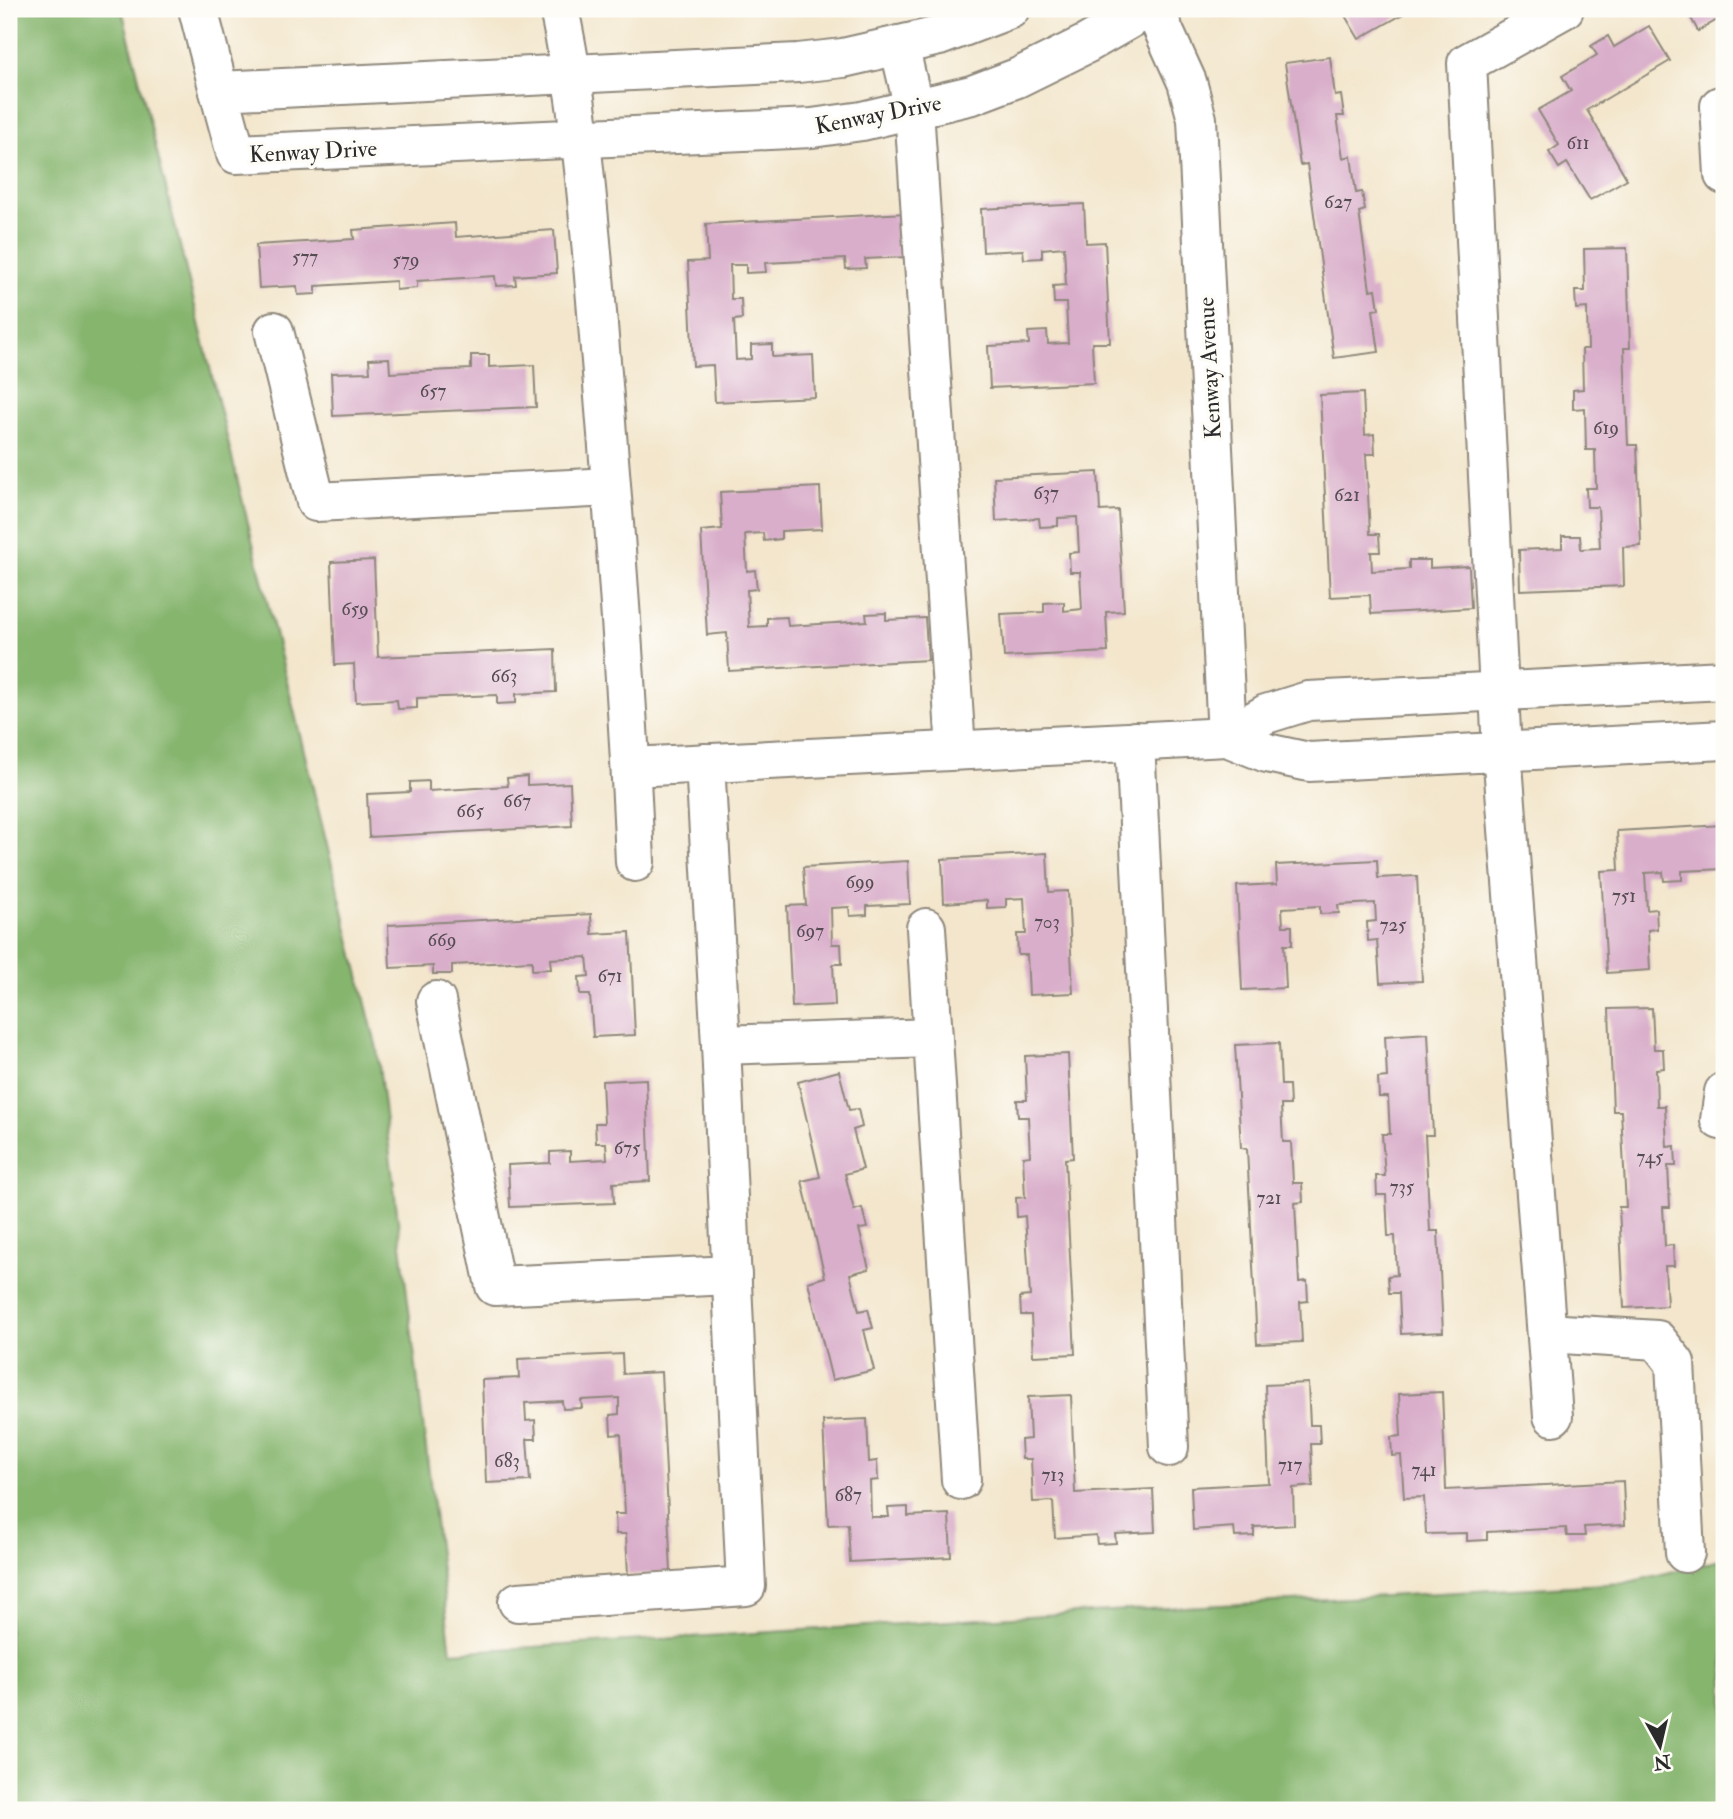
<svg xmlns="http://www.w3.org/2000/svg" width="1733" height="1819" viewBox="0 0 1733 1819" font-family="'IM FELL Double Pica',serif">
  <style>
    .forest { fill: #86b56e; stroke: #58704c; stroke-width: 2 }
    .building { fill: #d9aeca }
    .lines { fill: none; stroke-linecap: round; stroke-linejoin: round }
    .minor-casing { stroke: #8f887c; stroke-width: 42 }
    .minor { stroke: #fff; stroke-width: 38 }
    .labels { text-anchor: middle; stroke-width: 7; stroke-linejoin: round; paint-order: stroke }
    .number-label { font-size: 19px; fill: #564c53 }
    .street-label { font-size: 23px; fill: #2b2b2b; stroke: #fdfcf7 }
  </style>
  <rect width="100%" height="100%" fill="#fdfcf7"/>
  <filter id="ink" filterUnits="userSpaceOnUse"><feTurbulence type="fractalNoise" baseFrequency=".0143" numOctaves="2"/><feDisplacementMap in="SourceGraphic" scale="14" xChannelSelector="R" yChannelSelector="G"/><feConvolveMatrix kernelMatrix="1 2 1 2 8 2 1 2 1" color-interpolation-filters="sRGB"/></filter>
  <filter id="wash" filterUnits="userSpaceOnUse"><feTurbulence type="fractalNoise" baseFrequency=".00686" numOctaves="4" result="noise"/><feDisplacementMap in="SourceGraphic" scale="28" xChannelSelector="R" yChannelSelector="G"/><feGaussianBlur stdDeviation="1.57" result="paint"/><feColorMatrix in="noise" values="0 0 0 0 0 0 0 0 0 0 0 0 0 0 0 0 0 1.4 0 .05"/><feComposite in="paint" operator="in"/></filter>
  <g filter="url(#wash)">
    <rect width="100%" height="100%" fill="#f3e6cc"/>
    <path class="forest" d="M9,9h113l255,1040 74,603 641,-40 533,-29 99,-24v251h-1715z"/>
    <g id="blocks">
      <g class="building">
        <path d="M1341,9h71l-53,30z"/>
        <path d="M1686,9h38v7l-26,15z"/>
        <path d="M1649,26l21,35 -83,49 40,69 -37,21 -23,-37 -8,5 -10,-16 10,-7 -21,-35 33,-19 -9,-15 35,-21 -6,-9 17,-10 6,11z"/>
        <path d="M1330,57l5,39 6,-1 3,21h-7l6,42 8,-2 5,37 6,-1 3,18 -6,2 11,78 6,-1 3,20 -6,1 6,42 -45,6 -27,-194 -7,1 -15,-102z"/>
        <path d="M1084,204l2,39 19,-1 5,101h-18l2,40 -104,5 -2,-42 41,-2 -1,-12 19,-1 1,13 20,-1 -2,-40h-12l-1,-17 13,-1 -2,-38 -22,2v9l-18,1 -1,-9 -40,2 -2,-43z"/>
        <path d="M906,213l2,44 -43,2 1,9 -20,1 -1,-10 -80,4 1,9 -20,1v-8h-16l1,34h10l1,20 -8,1 2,40 15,-1v-14l21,-1v13l41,-2 2,42 -100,5 -2,-37 -20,1 -5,-104 20,-1 -2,-37z"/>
        <path d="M455,223l1,14 98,-7 3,43 -42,3 1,9 -20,1 -1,-10 -78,5v7l-21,2v-9l-80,5v8l-18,1 -1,-9 -38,2 -3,-43 98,-6 -1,-9z"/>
        <path d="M1627,248l3,100h-6l4,97h9l4,101 -18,1 1,39 -104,4 -1,-40 43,-2v-12h18l1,13 19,-1 -2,-41h-11l-1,-19h10l-1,-38h-9l-1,-42 -12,1v-19l10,-1 -1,-40h6l-1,-41 -11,1 -1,-18h10l-1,-42z"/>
        <path d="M471,355h18v12l45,-2 2,42 -203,9 -2,-43 39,-1 -1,-13 20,-1 1,15 81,-4z"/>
        <path d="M1363,393l2,42 9,-1 1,20h-9l4,80h9l1,18h-9l1,19 37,-2v-9h21v8l39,-2 2,42 -100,6 -1,-19 -40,2 -10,-202z"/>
        <path d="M1098,472l2,39 18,-1 6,101 -18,1 2,40 -104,5 -3,-43 43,-2v-9l20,-1v9l18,-2 -2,-37h-10l-1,-19 10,-1 -2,-35 -19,1v8l-18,1 -1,-9 -43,3 -2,-44z"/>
        <path d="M820,487l2,42 -41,2v8l-17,2 -1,-8 -18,1 2,37 8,-1 2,19 -10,1 2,37 18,-1v-8l20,-1 1,9 79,-5 -1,-7 20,-1v7l39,-2 3,42 -199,11 -2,-38 -20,2 -6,-104 21,-2 -2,-37z"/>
        <path d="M374,560l4,97 177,-8 1,43 -40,2v9l-19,1v-9l-80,3v10l-19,1 -1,-9 -41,2 -2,-38 -19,1 -4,-103z"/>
        <path d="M527,776v9l43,-2 2,43 -203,11 -2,-43 43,-2v-10l19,-1v10l79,-5 -1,-8z"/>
        <path d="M1723,825l1,44 -42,2v9l-18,1 -1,-9 -18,1 2,37 9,-1 1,20 -9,1 2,40 -43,3 -6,-102 18,-1 -2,-39z"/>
        <path d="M1047,853l2,39 19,-1 5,102 -44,2 -2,-40h-9l-1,-21h9l-2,-36 -18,1v8l-19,1v-8l-43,3 -2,-44z"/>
        <path d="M1377,860l1,18 39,-2 5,105 -42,2 -3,-43 -9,1 -1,-19 9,-1 -1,-18 -37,2 1,8 -19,1v-8l-38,2 1,18h9v19h-8l2,43 -44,2 -5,-104 40,-2 -1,-19z"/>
        <path d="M908,861l2,43 -43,2v9l-17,1 -1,-9 -18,1 1,36h9l1,20h-9l2,41 -43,2 -5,-101 19,-1 -3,-38z"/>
        <path d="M591,914l1,20 38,-2 5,103 -42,2 -3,-42h-10l-1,-18 10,-1 -2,-19 -37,2 1,10 -19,1v-9l-80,4v9h-19v-8l-43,2 -2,-43z"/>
        <path d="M1652,1008l2,41h9l1,19 -8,1 1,37h8l2,41 8,-1 1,20h-8l2,41h-7l2,39 8,-1 1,21h-9l2,40 -43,2 -5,-101h7l-5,-96h-8l-4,-102z"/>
        <path d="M1428,1033l5,102h-8l5,96h8l5,101 -42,2 -2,-41h-10l-1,-17 9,-1 -2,-39h-7l-2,-41h-9l-1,-19h9l-3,-42h8l-2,-37h-9l-1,-19 9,-1 -2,-41z"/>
        <path d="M1279,1043l2,42h8l1,20h-9l2,37h8l2,41h9l1,19 -8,1 4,79 8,-1 1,20 -8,1 2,40 -45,2 -10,-195 -6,-1 -6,-103z"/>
        <path d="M1068,1054l5,104 -8,1 10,195 -42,2 -2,-41h-10l-1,-18 10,-1 -5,-80 -8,1 -1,-19 9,-1 -2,-40 7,-1 -2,-39h-10l-1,-17h10l-2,-44z"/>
        <path d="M839,1071l10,39 9,-1 4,18 -9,3 10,39 -18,5 9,36 8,-2 5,20 -8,1 10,40 -19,5 9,37 9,-2 5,19 -9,2 10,40 -42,10 -24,-98 17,-5 -23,-96 18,-4 -22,-95z"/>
        <path d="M646,1079l4,102 -37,2 1,20 -104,4 -2,-42 42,-2v-11l20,-1v10l37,-2 -1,-16h-10l-1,-20h9l-2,-42z"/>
        <path d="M622,1354l1,20 38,-2 10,200 -43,3 -2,-41h-10l-1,-20h10l-4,-80 -10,1 -1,-20 9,-1v-16l-38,2 1,8 -19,1 -1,-8 -37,2 1,18 9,-1 1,19h-9l3,42 -44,2 -4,-103 37,-2 -1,-19z"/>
        <path d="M1308,1383l2,42h9l1,19h-9l2,42 -20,2 1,37 -40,2v9l-19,1 -1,-10 -41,3 -2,-43 78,-4 -4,-98z"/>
        <path d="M1442,1392l4,98 177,-9 2,44 -41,2 1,9h-18l-1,-8 -79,4v8l-20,1v-8l-41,1 -2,-37 -20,1 -3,-43 -9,1 -1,-19 10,-1 -2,-42z"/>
        <path d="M1071,1395l4,98 78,-4 2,43 -40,2 1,9 -19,1 -1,-9 -41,3 -2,-37 -20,1 -2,-43h-9l-1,-19 9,-1 -2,-42z"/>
        <path d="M867,1419l2,43 8,-1 1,19 -8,1 1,36h18l-1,-9 20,-1v9l41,-2 2,43 -101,5 -2,-38 -20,1 -5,-104z"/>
      </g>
    </g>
  </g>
  <g filter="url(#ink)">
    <use href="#blocks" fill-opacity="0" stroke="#8f887c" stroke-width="2"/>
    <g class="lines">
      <defs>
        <g id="minor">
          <path d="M198,9l21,82"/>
          <path d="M559,9c25,116 32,234 42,352 14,167 27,334 34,501"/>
          <path d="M1010,9l-71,27 -96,22 -45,5 -579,28 17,63 576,-26 50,-7 110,-26 45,-17 69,-34 61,-35"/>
          <path d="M1154,9l33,73 10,37 30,618"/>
          <path d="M899,45l15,64 42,641"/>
          <path d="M1720,106l4,69"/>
          <path d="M274,331l42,171 295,-15"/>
          <path d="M1227,737l39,-23 42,-13 416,-21"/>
          <path d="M1135,741l34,706"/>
          <path d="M631,767l596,-30 40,16 42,9 415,-22"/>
          <path d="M926,928l35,552"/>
          <path d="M436,1001l59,285 237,-11"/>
          <path d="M721,1045l212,-7"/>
          <path d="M1720,1120l4,-28"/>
          <path d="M1547,1333l110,7 18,23 10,190"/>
          <path d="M1553,1416l-51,-665 -35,-688 97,-54"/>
          <path d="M518,1602l228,-16 -25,-541 -16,-282"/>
        </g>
      </defs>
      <use href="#minor" class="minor-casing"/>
      <use href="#minor" class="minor"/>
    </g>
  </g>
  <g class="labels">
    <g class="number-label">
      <text x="1578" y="149">611</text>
      <text x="1338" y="208">627</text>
      <text x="305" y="263">577</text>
      <text x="406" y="266">579</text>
      <text x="433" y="397">657</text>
      <text x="1606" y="434">619</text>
      <text x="1046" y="499">637</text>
      <text x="1347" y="501">621</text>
      <text x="355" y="615">659</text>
      <text x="504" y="682">663</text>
      <text x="517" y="807">667</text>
      <text x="470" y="817">665</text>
      <text x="860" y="888">699</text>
      <text x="1624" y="902">751</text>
      <text x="1047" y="928">703</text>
      <text x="1393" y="931">725</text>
      <text x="810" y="937">697</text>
      <text x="442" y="946">669</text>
      <text x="610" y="982">671</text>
      <text x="627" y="1154">675</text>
      <text x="1650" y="1163">745</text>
      <text x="1402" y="1193">735</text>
      <text x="1269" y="1204">721</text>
      <text x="507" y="1467">683</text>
      <text x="1290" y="1471">717</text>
      <text x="1424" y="1476">741</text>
      <text x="1053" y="1481">713</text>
      <text x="848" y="1501">687</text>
    </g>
    <g class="street-label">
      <text transform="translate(878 114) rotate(-11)" y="8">Kenway Drive</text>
      <text transform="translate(313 151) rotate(-3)" y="8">Kenway Drive</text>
      <text transform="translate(1209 368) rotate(-93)" y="8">Kenway Avenue</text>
    </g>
  </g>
  <rect width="1733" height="1819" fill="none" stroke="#fdfcf7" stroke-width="35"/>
  <g transform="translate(1660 1746) rotate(172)" stroke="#fdfcf7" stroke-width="5" paint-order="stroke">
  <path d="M0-5L12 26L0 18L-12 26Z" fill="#2b2b2b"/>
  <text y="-10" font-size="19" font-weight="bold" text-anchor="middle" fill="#2b2b2b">N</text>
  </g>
</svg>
